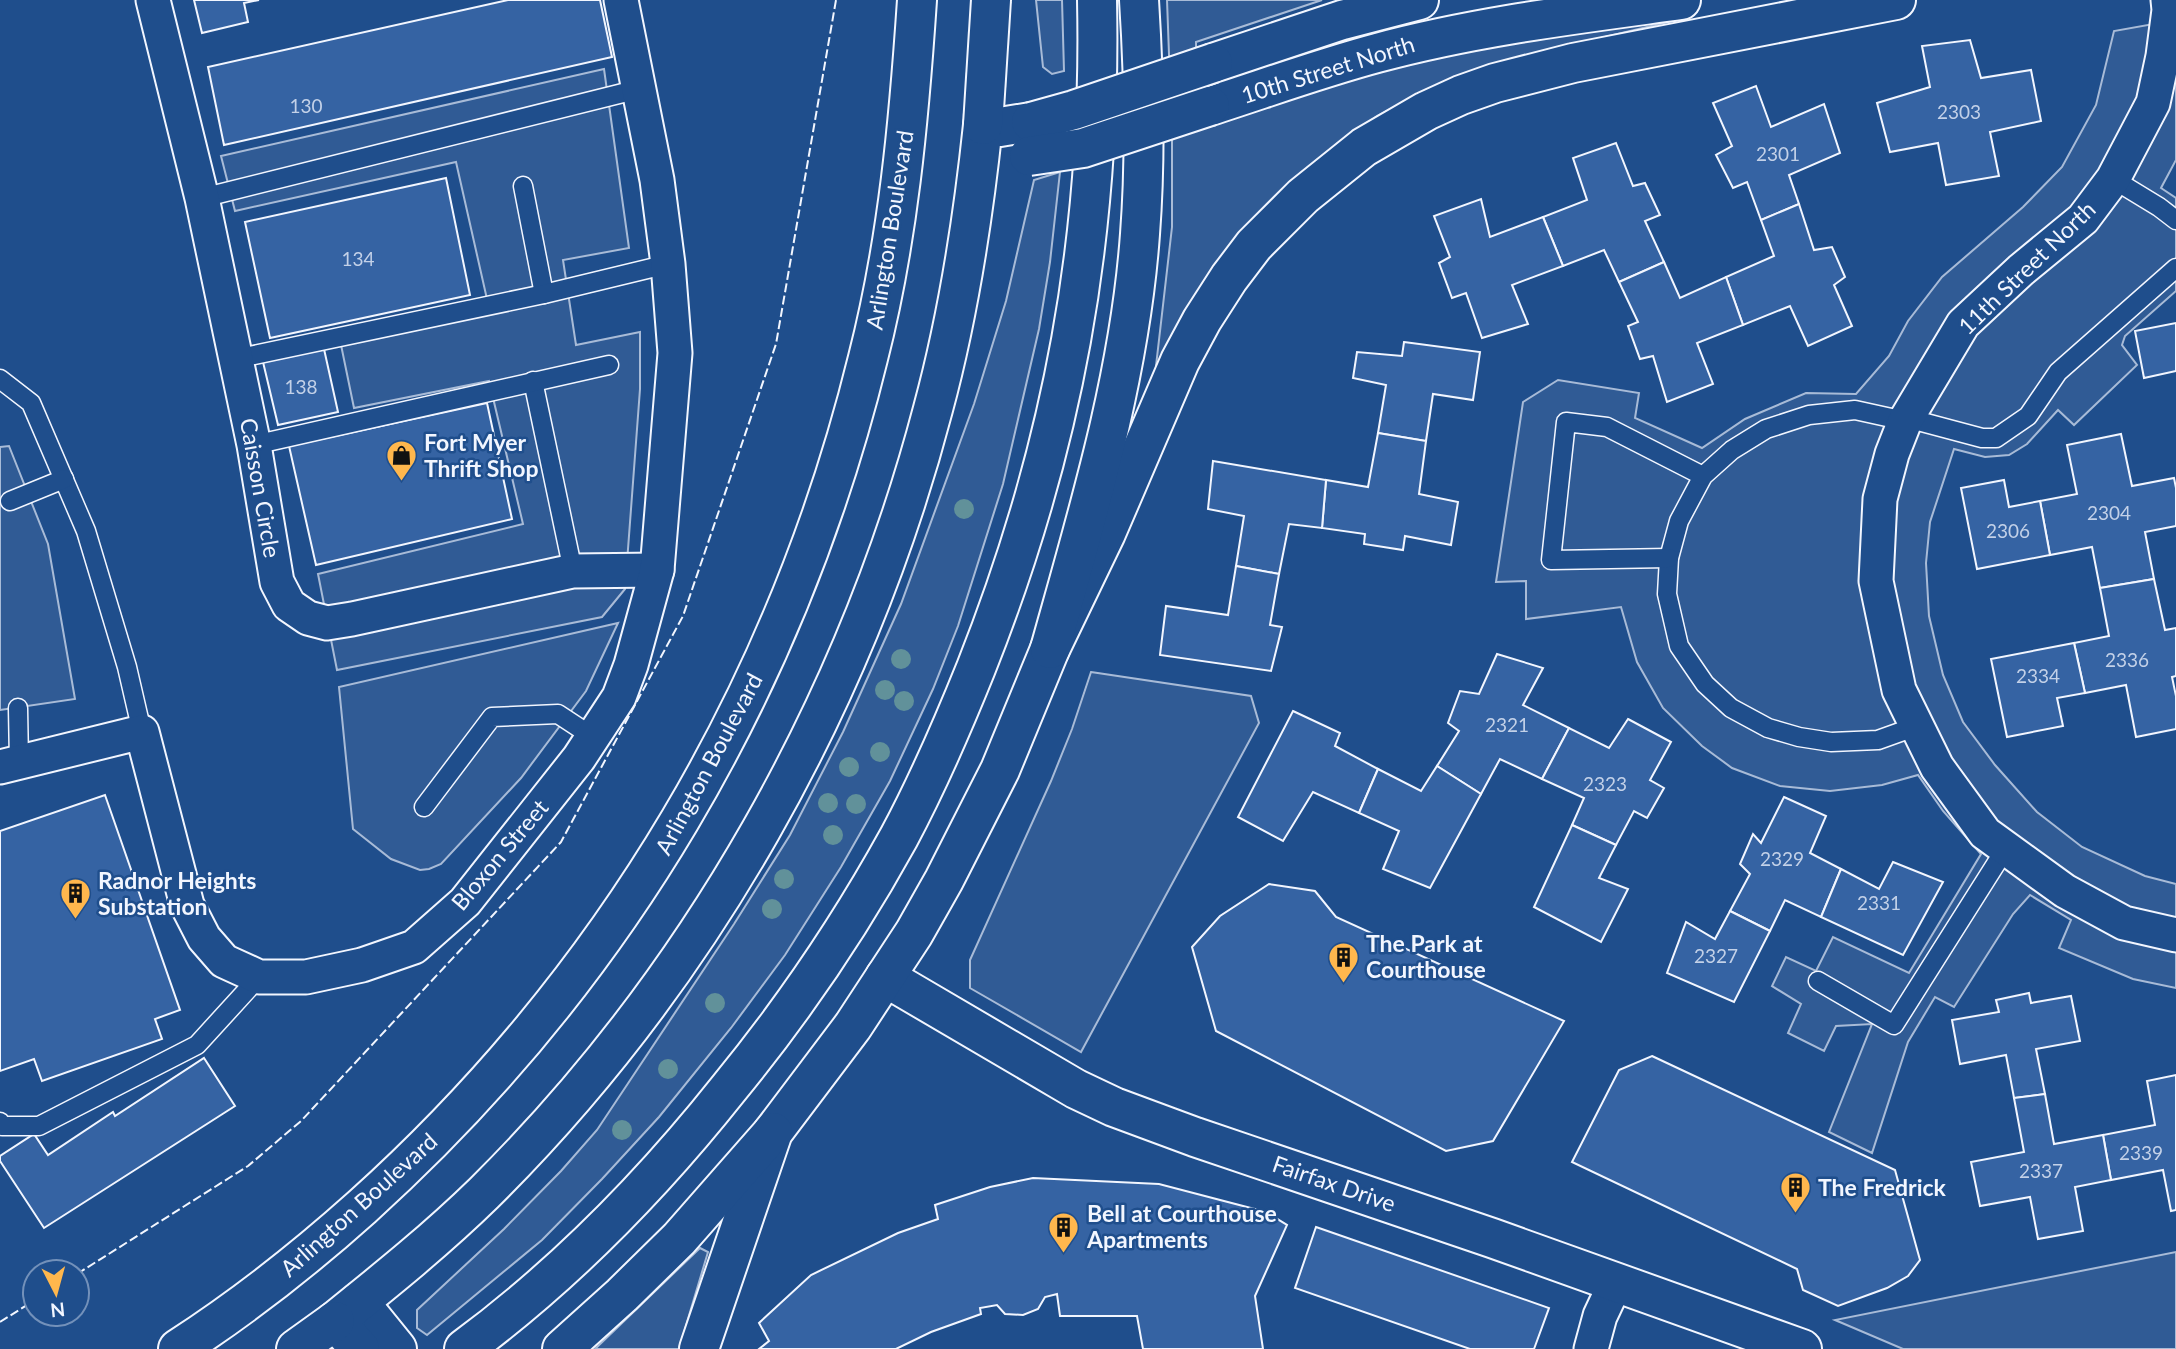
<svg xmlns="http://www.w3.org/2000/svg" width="2176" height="1349" viewBox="0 0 2176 1349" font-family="Lato,sans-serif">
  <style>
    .built { fill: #305b95; stroke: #a8bbd7; stroke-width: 2 }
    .building { fill: #3563a3; stroke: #f2f6ff; stroke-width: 2 }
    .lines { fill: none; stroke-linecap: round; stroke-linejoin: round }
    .service-casing { stroke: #f2f6ff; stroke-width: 21 }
    .minor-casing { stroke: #f2f6ff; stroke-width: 37 }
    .tertiary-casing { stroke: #f2f6ff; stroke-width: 42 }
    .secondary-casing { stroke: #f2f6ff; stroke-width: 42 }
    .trunk-casing { stroke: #f2f6ff; stroke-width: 42 }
    .service { stroke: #1f4e8c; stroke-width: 18 }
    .minor { stroke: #1f4e8c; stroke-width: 33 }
    .tertiary { stroke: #1f4e8c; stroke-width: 38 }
    .secondary { stroke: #1f4e8c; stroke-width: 38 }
    .trunk { stroke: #1f4e8c; stroke-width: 38 }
    .secondary-bridge-casing { stroke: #f2f6ff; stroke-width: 42; stroke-linecap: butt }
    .secondary-bridge { stroke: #1f4e8c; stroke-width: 38 }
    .fence { stroke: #f2f6ff; stroke-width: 2; stroke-dasharray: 9 3.5; stroke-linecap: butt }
    .tree { fill: #61919a }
    .labels { text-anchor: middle; stroke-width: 5; stroke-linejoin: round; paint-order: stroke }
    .number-label { font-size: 19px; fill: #c3d1e8 }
    .street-label { font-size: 23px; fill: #f2f6ff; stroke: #1f4e8c }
    .poi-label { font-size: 23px; font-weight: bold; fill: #f2f6ff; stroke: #1f4e8c; text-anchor: start }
  </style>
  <rect width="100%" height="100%" fill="#1f4e8c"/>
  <g class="built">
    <path d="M1036,0h26l2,71 -12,3 -9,-7z"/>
    <path d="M1167,0h155l-126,42 1,85 198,-64 57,-12 229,-32 -170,40 -82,30 -52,27 -50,36 -47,40 -68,80 -56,94 16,-139v-91z"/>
    <path d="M2176,20v140l-15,28 15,10v93l-51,45 -3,9 15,20 -63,60 -16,-15 -31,34 -18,11 -24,2 -31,-8 -24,73 -4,41 3,53 14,59 20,47 32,43 42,47 45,35 63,29 31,8v104l-43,-9 -74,-31 12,-28 -41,-25 -17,19 -59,93 -19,-10 -27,45 -36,111 -43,-21 43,-108 -36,2 -12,25 -36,-18 13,-29 -29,-18 14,-29 30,14 17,-34 76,36 72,-119 -38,-43 -25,-36 -36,10 -52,6 -50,-5 -48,-18 -30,-22 -39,-38 -26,-46 -16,-55 -95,12v-38l-30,1 27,-180 35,-22 81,13 -4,25 67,30 43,-29 61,-26 50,1 33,-38 19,-35 34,-44 81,-70 39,-40 34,-62 18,-74z"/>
    <path d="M604,69l25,179 -66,12 13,85 64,-13v57l-15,200 -23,28 -265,53 -19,-96 205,-50 -34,-143 -135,27 -14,-68 149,-32 -33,-146 -221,49 -14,-55z"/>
    <path d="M1060,172l-10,90 -11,67 -36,155 -45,142 -25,63 -43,92 -49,86 -56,88 -54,73 -72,89 -57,62 -60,61 -115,95 -10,-7v-18l87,-81 57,-58 36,-41 137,-206 56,-89 53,-103 58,-128 73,-200 32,-103 28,-121z"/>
    <path d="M9,446l39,98 27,155 -75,11v-263z"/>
    <path d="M618,623l-32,68 -65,87 -80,86 -12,5 -9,1 -29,-11 -38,-30 -14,-142z"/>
    <path d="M1091,672l160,24 8,27 -178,329 -111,-64v-28l81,-179 21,-52z"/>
    <path d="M700,1248l8,4 -29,97h-84z"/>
    <path d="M2176,1252v97h-273l-68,-29z"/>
  </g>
  <g class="building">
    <path d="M194,0h65l-15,3 4,19 -46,11z"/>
    <path d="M508,0h92l12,57 -388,88 -16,-78z"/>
    <path d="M1970,40l11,38 50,-8 10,51 -51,11 9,44 -53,9 -8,-42 -48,9 -13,-49 53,-16 -8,-41z"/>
    <path d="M1756,86l15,41 53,-23 16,49 -51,22 10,29 -38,16 -14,-38 -14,6 -17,-33 16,-9 -19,-43z"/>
    <path d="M1616,143l17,43 12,-3 15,32 -15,6 19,41 -45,20 -15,-32 -41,16 -20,-49 44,-17 -14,-42z"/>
    <path d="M446,178l24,117 -200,43 -25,-116z"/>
    <path d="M1481,199l9,38 53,-20 20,49 -51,19 16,39 -46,14 -16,-45 -14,5 -13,-35 11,-6 -16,-41z"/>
    <path d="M1799,204l15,46 18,-3 13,30 -11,8 18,41 -44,20 -18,-40 -47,19 -17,-48 48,-21 -13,-36z"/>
    <path d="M1664,262l16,36 46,-21 17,48 -46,18 16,41 -46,18 -14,-46 -13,3 -12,-33 10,-4 -19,-40z"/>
    <path d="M2176,323v48l-32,7 -9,-47z"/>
    <path d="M1404,342l76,10 -7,48 -40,-6 -7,47 -48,-8 8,-48 -33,-7 4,-26 45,4z"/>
    <path d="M324,349l14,63 -60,13 -15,-63z"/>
    <path d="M487,403l25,116 -196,46 -27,-119z"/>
    <path d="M1378,433l48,8 -7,53 39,8 -7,43 -46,-9 -2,14 -39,-6 1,-10 -43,-6 4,-48 42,7z"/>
    <path d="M2121,434l11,52 42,-8 2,10v38l-31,6 9,47 -54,9 -8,-41 -42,8 -10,-54 37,-7 -10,-49z"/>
    <path d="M1213,461l113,19 -4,48 -33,-4 -10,50 -43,-8 8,-50 -36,-7z"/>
    <path d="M2004,480l5,27 31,-6 10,54 -73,14 -16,-81z"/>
    <path d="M1236,566l43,8 -9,51 12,2 -11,44 -111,-16 6,-49 62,9z"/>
    <path d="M2154,579l11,51 11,-2v48l-4,1 4,19v33l-40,8 -10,-52 -41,8 -11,-50 35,-7 -9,-48z"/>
    <path d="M2074,643l11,50 -28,5 6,28 -56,11 -16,-78z"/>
    <path d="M1497,654l46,14 -20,37 46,23 -27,51 -42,-20 -19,35 -44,-28 22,-35 -11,-8 12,-32 19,3z"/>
    <path d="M1293,711l47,22 -5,13 43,23 -19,44 -46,-21 -30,49 -45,-24z"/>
    <path d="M1628,719l43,23 -21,38 14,8 -17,30 -13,-7 -18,34 -44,-20 12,-27 -42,-19 27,-51 40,20z"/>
    <path d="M1437,766l44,28 -51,94 -47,-19 16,-38 -40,-18 19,-44 43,22z"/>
    <path d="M105,795l75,215 -25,9 7,20 -120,42 -8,-22 -34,12v-240z"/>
    <path d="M1784,797l42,19 -16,37 31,16 -20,48 -36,-17 -15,31 -40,-20 20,-37 -10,-10 13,-30 8,9z"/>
    <path d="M1572,825l44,20 -17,33 29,11 -27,53 -67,-35z"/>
    <path d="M1893,862l50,20 -40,73 -82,-38 20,-48 38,20z"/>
    <path d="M1269,884l46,7 21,26 228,104 -71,120 -47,10 -230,-120 -24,-84 28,-31z"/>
    <path d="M1730,911l40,20 -36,71 -67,-29 19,-51 29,17z"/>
    <path d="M2029,993l2,10 40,-7 9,45 -44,8 9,45 -31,4 -8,-43 -46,9 -8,-44 47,-8 -3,-12z"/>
    <path d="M1652,1056l243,114 25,90 -12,16 -21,12 -49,18 -35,-16 -6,-21 -225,-107 47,-92z"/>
    <path d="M204,1058l31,48 -191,122 -44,-67v-5l34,-22 14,21 65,-43 2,4z"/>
    <path d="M2176,1075v135l-5,1 -8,-41 -52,10 -8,-45 52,-10 -8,-44z"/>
    <path d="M2045,1094l9,50 49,-9 8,45 -36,7 8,44 -45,8 -8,-42 -50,9 -9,-44 53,-10 -10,-54z"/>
    <path d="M1033,1178l126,6 107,28 21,13 -32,71 8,53h-120l-6,-33h-77l-3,-22 -12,3 -7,12 -15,6 -18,-1 -8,-9 -17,3 1,6 -50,18 -35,17h-137l10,-8 -10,-18 52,-48 87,-42 40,-14 -3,-14 55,-18z"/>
    <path d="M1316,1227l233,81 -15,41h-64l-175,-61z"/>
  </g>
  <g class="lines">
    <defs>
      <g id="service">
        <path d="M2113,179l46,28 17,13"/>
        <path d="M523,186l21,108"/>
        <path d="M202,198l437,-109"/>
        <path d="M235,359l309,-65 124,-30"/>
        <path d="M0,379l31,24 55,128 41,136 15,65"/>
        <path d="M533,381l40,190"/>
        <path d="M1907,418l75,20h14l32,-22 30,-44 118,-104"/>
        <path d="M1905,421l-50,-11 -46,5 -43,14 -34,21 -29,26 -24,45 -10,37 -2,36 12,52 26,38 26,24 37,20 31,9 32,5 47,-2 39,-14"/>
        <path d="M254,445l355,-80"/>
        <path d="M10,501l54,-22"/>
        <path d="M1669,558l-118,2 15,-138 41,5 96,49"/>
        <path d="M18,708l1,54"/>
        <path d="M424,807l68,-90 66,-3 35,23"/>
        <path d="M1818,981l76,44 112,-177"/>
        <path d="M0,1122l2,4h37l158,-81 62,-68"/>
      </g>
      <g id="minor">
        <path d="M153,0l49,198 52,247 23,137 12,23 19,13 19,5 25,-4 221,-48 84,-1"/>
        <path d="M2168,0l1,10 -6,46 -10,47 -40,76 -30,40 -62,51 -58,54 -58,97 -13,33 -12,45 -4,82 23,109 38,77 48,66 80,58 59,32 52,12"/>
        <path d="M0,767l142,-35 45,173 17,33 20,23 35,16h47l56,-12 52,-18 51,-45 114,-144 40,-61 12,-32 26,-95 18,-217 -7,-89 -11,-84 -36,-180"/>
        <path d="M1591,1349l9,-33 16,-34"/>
      </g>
      <path id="tertiary" d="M885,977l191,112 38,18 81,30 297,101 310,111"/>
      <g id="secondary">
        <path d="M1213,63l129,-43 77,-20"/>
        <path d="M1210,106c56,-18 111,-38 167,-53 100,-27 202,-39 304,-53"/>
        <path d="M359,1302l38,47"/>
        <path d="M360,1349l-25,-28c51,-41 102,-82 149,-128 216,-214 372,-491 449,-784 25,-92 40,-189 50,-284l17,2 31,-5"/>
        <path d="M699,1349l74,-217 80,-106 61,-93 30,-53 56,-110 50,-121 56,-116 74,-172 22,-41 27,-42 25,-33 49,-49 61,-49 62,-36 35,-16 34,-12 78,-20 323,-63"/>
      </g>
      <g id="trunk">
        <path d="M983,125l8,-125"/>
        <path d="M1050,649c38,-136 80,-274 90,-415 6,-78 4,-156 -1,-234"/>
        <path d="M178,1349c65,-42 126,-90 184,-142 253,-228 425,-519 506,-849 30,-117 41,-238 49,-358"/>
        <path d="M296,1349l39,-28"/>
        <path d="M464,1349c100,-74 188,-164 265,-261 64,-78 121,-162 170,-251 29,-54 54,-112 77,-169 87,-219 126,-432 121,-668"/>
        <path d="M562,1349l60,-54 57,-56 94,-107"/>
      </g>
    </defs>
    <use href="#service" class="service-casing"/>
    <use href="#minor" class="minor-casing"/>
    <use href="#tertiary" class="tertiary-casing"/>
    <use href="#secondary" class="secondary-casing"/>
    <use href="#trunk" class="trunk-casing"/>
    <use href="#service" class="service"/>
    <use href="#minor" class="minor"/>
    <use href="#tertiary" class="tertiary"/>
    <use href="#secondary" class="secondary"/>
    <use href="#trunk" class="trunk"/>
    <defs>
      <g id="secondary-bridge">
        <path d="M1031,122l43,-12 139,-47"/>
        <path d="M1029,156l54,-8 127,-42"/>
      </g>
    </defs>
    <use href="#secondary-bridge" class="secondary-bridge-casing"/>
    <use href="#secondary-bridge" class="secondary-bridge"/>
    <g class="fence">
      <path d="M77,1274l171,-108 53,-45 260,-279 122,-226 93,-272 60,-344"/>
      <path d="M0,1322l35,-22"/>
    </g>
  </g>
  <g class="tree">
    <circle cx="964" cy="509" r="10"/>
    <circle cx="901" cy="659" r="10"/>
    <circle cx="885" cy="690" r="10"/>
    <circle cx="904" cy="701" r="10"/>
    <circle cx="880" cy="752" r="10"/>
    <circle cx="849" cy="767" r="10"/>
    <circle cx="828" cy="803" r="10"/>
    <circle cx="856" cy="804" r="10"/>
    <circle cx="833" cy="835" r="10"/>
    <circle cx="784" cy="879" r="10"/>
    <circle cx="772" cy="909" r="10"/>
    <circle cx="715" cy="1003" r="10"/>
    <circle cx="668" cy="1069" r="10"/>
    <circle cx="622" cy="1130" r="10"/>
  </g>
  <defs>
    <symbol id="shop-pin" viewBox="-11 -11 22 30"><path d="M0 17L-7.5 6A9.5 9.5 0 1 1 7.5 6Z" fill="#ffb74d" stroke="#1f4e8c"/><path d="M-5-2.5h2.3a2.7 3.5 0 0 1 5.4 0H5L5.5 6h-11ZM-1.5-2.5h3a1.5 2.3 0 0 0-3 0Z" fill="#111"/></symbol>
    <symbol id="building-pin" viewBox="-11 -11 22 30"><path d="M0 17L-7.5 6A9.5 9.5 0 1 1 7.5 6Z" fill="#ffb74d" stroke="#1f4e8c"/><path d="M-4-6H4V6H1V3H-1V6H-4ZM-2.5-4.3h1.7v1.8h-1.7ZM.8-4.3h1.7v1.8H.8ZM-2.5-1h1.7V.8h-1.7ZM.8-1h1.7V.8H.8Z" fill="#111"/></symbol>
  </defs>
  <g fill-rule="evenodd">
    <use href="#shop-pin" x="384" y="438" width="35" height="47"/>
    <use href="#building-pin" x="58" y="876" width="35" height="47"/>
    <use href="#building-pin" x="1326" y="940" width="35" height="47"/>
    <use href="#building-pin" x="1778" y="1170" width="35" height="47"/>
    <use href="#building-pin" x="1046" y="1210" width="35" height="47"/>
  </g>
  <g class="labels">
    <g class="number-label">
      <text x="306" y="113">130</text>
      <text x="1959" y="119">2303</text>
      <text x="1778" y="161">2301</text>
      <text x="358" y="266">134</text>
      <text x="301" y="394">138</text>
      <text x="2109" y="520">2304</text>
      <text x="2008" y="538">2306</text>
      <text x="2127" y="667">2336</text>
      <text x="2038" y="683">2334</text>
      <text x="1507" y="732">2321</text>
      <text x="1605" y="791">2323</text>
      <text x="1782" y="866">2329</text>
      <text x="1879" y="910">2331</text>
      <text x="1716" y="963">2327</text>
      <text x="2141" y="1160">2339</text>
      <text x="2041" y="1178">2337</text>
    </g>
    <g class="street-label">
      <text transform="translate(1328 70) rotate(-17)" y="8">10th Street North</text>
      <text transform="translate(890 230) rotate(-81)" y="8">Arlington Boulevard</text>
      <text transform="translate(2027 268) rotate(-44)" y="8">11th Street North</text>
      <text transform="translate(260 488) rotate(80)" y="8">Caisson Circle</text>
      <text transform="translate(709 764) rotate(-62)" y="8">Arlington Boulevard</text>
      <text transform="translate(500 855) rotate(-50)" y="8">Bloxon Street</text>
      <text transform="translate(1334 1184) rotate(19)" y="8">Fairfax Drive</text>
      <text transform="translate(359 1205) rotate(-42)" y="8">Arlington Boulevard</text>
    </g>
    <g class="poi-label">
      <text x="424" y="451">Fort Myer<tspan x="424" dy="26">Thrift Shop</tspan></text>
      <text x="98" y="889">Radnor Heights<tspan x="98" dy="26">Substation</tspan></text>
      <text x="1366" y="952">The Park at<tspan x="1366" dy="26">Courthouse</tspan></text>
      <text x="1818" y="1196">The Fredrick</text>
      <text x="1087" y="1222">Bell at Courthouse<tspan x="1087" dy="26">Apartments</tspan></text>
    </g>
  </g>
  <g transform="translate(56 1293) rotate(174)"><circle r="33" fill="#1f4e8c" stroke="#7391ba" stroke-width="2"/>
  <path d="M0-5L12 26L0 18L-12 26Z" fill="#ffb74d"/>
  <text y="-10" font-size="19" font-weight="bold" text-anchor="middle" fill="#f2f6ff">N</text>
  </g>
</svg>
